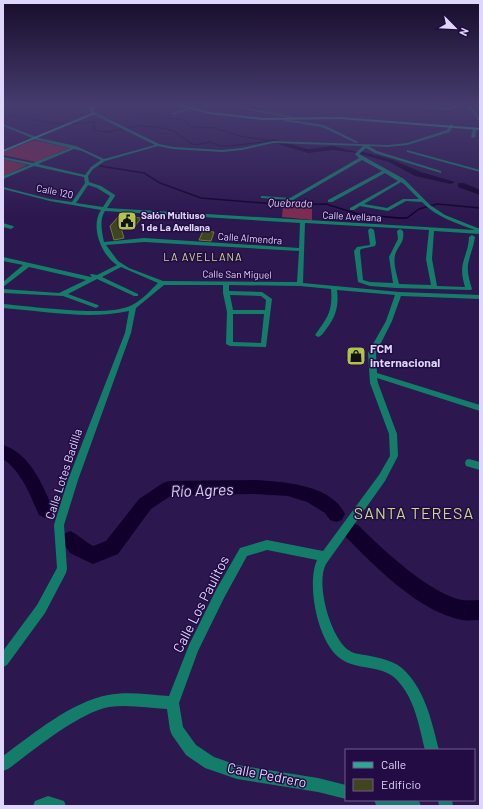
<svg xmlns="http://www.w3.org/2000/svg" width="483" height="809" viewBox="0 0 483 809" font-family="Barlow,sans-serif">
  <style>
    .green { fill: #7f2b50 }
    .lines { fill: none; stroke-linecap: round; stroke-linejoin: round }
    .stream-far1 { stroke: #12002c; stroke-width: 1 }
    .stream { stroke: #12002c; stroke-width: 1.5 }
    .river { fill: #12002c; fill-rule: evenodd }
    .building { fill: #3f451e; stroke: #717b33 }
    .street { fill: #137d6a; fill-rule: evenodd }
    .secondary { fill: #29aa91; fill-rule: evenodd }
    .labels { text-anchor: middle; stroke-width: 3; stroke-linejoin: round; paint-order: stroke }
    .far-street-label { font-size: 10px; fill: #dfd7fa; stroke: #230c44 }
    .far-poi-label { font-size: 10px; font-weight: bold; fill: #dfd7fa; stroke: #230c44; text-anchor: start }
    .far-water-label { font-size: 11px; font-style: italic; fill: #dcd5ef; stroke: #230c44 }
    .far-neighbourhood-label { font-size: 11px; letter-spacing: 1px; fill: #ccd98c; stroke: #230c44 }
    .poi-label { font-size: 12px; font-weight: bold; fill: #dfd7fa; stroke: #230c44; text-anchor: start }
    .street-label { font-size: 12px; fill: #dfd7fa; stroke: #230c44 }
    .near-street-label { font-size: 14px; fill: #dfd7fa; stroke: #230c44 }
    .near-water-label { font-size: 16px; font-style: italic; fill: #dcd5ef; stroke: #230c44 }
    .near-neighbourhood-label { font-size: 16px; letter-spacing: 1px; fill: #ccd98c; stroke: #230c44 }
  </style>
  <rect width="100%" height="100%" fill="#2c174f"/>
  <g class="green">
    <path d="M34,140l35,8 -33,14 -33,-7v-3z"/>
    <path d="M3,159l25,6 -25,11z"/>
    <path d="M283,205l29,2v13l-30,-3z"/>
  </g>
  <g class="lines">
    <g class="stream-far1">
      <path d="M110,105l23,6 5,4h21l5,3 17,1 11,8 23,1 24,8 33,5"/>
      <path d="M3,114l48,9 20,1 24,-2 -2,8 13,2 32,-6 19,1 17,4 16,12 6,2 14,-3 10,4h8l45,-5"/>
    </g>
    <path class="stream" d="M100,166l44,7 16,10 41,15 86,7 39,-1 32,10 40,4h9l12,-9 18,-5 43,4"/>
    <g class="river">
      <path d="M273,139l35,10 25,-3 24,6 3,-1 33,9 28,12 34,10 -4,2 -36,-8 -26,-14 -32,-9 -24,-3 -25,3 -37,-11v-2z"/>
      <path d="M458,183h6l16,7v5l-22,-8z"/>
      <path d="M3,445c28,9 39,40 51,65l-3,5 -6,3 -6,-3c-9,-20 -17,-43 -36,-56z"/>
      <path d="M255,480c28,2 76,4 90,34l-3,6 -6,2 -6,-2 -5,-7 -18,-11 -19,-6 -33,-2 -83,1 -21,14 -33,45 -25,10 -23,-11 -9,-13 3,-6 6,-3c9,4 15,11 23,15l13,-5 33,-42 24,-16 6,-2z"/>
      <path d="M352,523l6,2c23,23 72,69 104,75 6,1 12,0 18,0v20c-6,0 -12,1 -18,0 -42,-8 -87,-53 -116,-83l-3,-6 3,-6z"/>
    </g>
  </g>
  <g class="building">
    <path d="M119,216l22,2 -6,8 -15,-1 4,13 -10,2 -4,-14z"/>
    <path d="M203,231l11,1 -3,9 -12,-1z"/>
  </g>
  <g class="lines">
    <g class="street">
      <path d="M83,105h4l6,4 -3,1z"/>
      <path d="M222,105h7l65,12 -2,1z"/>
      <path d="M388,105l63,3 5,-3 3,1 -8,4z"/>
      <path d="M464,105c8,0 16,11 16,19l-6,-11z"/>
      <path d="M189,108l1,2 -17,4 -2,-1z"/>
      <path d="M94,112l65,32 14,3 49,3 20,-2 31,-7 115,4 19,-2 40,-13 3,-6 3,1 -3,7 -43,13 -19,2 -19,-1 8,5 64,20v2l-66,-20 -9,-5 -7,6 45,25 26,26 15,10 35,14v5l-46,-3 -2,28 5,27 28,1c-8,-26 3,-28 4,-50l3,-2 3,2c-1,8 -4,15 -6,23 -3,10 0,19 3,29l-1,1 -75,-2 -26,-2 -12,-4 -4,-31 3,-4 13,-2 -2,-15 3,-2 3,2 2,13 -1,3 -14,3 -1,2 3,29 7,2 23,1 -4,-26 9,-18 -1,-8 3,-2 3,2c2,12 -5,14 -8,24 -2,9 2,20 4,29l32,1 -5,-26 3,-29 -124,-7 -2,60 96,9 81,3v4l-79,-3 -9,25 -16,32 1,20 103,32v6l-103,-33 1,5 19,51 1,22 -13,25 -59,83c-11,20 5,76 24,87 4,3 10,3 15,4 14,3 31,5 41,17 20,21 26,51 33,78h-14c-6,-24 -10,-51 -28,-70 -15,-16 -39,-9 -56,-21 -23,-15 -35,-74 -24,-99l-50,-10 -20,6 -23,42 -26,53 -19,52 4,24 13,18 18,12 23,8 81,13 28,7v14l-28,-7 -81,-13 -32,-11 -19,-13 -14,-20 -2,-5 -3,-21c-18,-1 -39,-5 -58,-2 -31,6 -75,43 -101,62l-5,2v-15c30,-22 68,-54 105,-61 20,-4 41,0 61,1l20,-51 27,-55 24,-42 27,-8 56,11 56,-76 11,-19 -1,-22 -19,-51 -2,-30 18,-32 9,-26 -58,-5c2,15 -1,26 -10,38 -3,4 -5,8 -9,9l-3,-2c12,-17 18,-23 16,-46l-31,-3 -71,-1v6l33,1 10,7 -6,48 -36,-1 -4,-2 1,-32 -4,-19v-8h-59l-28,23 -5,25 -53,147 -14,45 3,44 -1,4 -21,40 -38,52 -4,2v-16l34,-46 20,-37 -3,-43 14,-45 57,-147 4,-22c-41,9 -85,0 -126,-3v-4c28,2 106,14 129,1 10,-5 18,-14 26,-22l-37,-16 -19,10 36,17v2h-4l-37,-17 -29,15 30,11 1,1 -3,2 -33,-12 -60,-3v-4l56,4 27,-13 -57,-13 -26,20v-5l20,-17 -20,-4v-4l88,20h1l-2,-2 1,-1 6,1 20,-10c-16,-10 -27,-39 -16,-55l-51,-9 -47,-12v-2l47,12 22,3 13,-19 -1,-6 -50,-11 -31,13v-3l27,-11 -27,-6v-2l30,6 37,-15 -33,-8 -34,-14v-2l36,14 37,8 28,13 51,-14 -62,-31zM273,143l90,3 -8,8 4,4 -69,40 -27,-2h-2v2l32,2 69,-40 20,11 -54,29v2h4l53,-29 13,8 -48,27v2h4l6,-4 28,5 18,-10 16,1c14,15 34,21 53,28l-368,-22 8,-12v-1l-14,-9 -12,-4 -1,-6 5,-7 12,-8 53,-15 15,3 49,3 20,-2zM74,149l8,2 19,9 -10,7 -6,8 -47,-11zM401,182l4,3 14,14h-16l-16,9 -23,-4zM88,185l9,3 13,8 -7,11 -27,-4zM105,211l195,12 -1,25 -155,-10 -40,4c-2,-10 -5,-22 1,-31zM144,242l155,9 -2,31 -134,-1 -34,-13 -11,-7 -12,-16zM230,295l31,1 5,4 -1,10h-32zM233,314h31l-3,29 -28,-1z"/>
      <path d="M285,119l39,6 34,17 -2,1 -34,-16 -38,-6z"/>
      <path d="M475,127l2,1 -2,9 -2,1 -2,-1 2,-9z"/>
      <path d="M407,150l73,20v2l-73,-20z"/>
      <path d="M3,223l10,3 1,1 -3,2 -8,-2z"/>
      <path d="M469,459l11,3v8l-14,-4 -1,-3 1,-3z"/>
      <path d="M48,796l16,5 2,5h-33l2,-5z"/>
      <path d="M374,800h43l2,1 2,5h-43l-2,-1z"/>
      <path d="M438,800h14l1,6h-14z"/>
    </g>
    <g class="secondary">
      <path d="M98,105h4l-9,4 2,5 -92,38v-2l89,-37 -2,-5z"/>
      <path d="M175,105h6l29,7 53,6 77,-1 140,11v2l-140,-11 -77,1 -53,-6z"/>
    </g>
  </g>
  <linearGradient id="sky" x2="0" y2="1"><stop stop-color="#180d2b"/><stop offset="0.48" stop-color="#453c6e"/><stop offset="1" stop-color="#453c6e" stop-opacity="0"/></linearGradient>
  <rect width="483" height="218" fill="url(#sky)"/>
  <defs>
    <symbol id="civic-square" viewBox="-11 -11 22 22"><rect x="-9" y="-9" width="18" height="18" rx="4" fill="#b2c34c" stroke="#230c44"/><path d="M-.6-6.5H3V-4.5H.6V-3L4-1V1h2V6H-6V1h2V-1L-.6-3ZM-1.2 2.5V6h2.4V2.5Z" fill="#111"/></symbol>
    <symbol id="shop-square" viewBox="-11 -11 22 22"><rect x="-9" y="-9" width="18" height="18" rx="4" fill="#b2c34c" stroke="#230c44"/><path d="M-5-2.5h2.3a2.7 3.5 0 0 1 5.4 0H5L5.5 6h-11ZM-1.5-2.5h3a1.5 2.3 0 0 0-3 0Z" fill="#111"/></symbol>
  </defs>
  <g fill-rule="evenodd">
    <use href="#civic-square" x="116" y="210" width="22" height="22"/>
    <use href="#shop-square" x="345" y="345" width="22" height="22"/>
  </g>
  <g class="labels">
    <g class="far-street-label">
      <text transform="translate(55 191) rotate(11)" y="4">Calle 120</text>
      <text transform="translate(352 216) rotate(3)" y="4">Calle Avellana</text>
      <text transform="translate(250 238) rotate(4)" y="4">Calle Almendra</text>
      <text transform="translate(237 274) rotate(1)" y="4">Calle San Miguel</text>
    </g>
    <g class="far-poi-label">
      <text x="141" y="219">Salón Multiuso<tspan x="141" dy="12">1 de La Avellana</tspan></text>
    </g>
    <g class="far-water-label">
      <text transform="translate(290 203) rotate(1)" y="4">Quebrada</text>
    </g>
    <g class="far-neighbourhood-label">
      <text x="203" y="261">LA AVELLANA</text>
    </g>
    <g class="poi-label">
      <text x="370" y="353">FCM<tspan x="370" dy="14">internacional</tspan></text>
    </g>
    <g class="street-label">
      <text transform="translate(64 474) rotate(-72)" y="4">Calle Lotes Badilla</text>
    </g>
    <g class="near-street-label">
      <text transform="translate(201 604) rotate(-63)" y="5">Calle Los Paulitos</text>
      <text transform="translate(267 775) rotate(11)" y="5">Calle Pedrero</text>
    </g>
    <g class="near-water-label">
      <text transform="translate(202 490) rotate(-2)" y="6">Río Agres</text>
    </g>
    <g class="near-neighbourhood-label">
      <text x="414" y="519">SANTA TERESA</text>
    </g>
  </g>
  <rect width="483" height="809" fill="none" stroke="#dfd7fa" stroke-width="8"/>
  <rect x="345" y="749" width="130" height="52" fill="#230c44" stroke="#6e5d8d"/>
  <rect x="353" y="762" width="20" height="6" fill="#29aa91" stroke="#6e5d8d"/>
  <text x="381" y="769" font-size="12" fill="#dfd7fa">Calle</text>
  <rect x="353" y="779" width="20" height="12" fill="#3f451e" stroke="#6e5d8d"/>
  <text x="381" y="789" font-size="12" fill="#dfd7fa">Edificio</text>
  <g transform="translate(455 28) rotate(114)" stroke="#230c44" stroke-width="3" paint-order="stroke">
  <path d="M0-3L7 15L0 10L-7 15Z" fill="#dfd7fa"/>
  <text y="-6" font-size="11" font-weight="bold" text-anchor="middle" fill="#dfd7fa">N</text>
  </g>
</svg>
